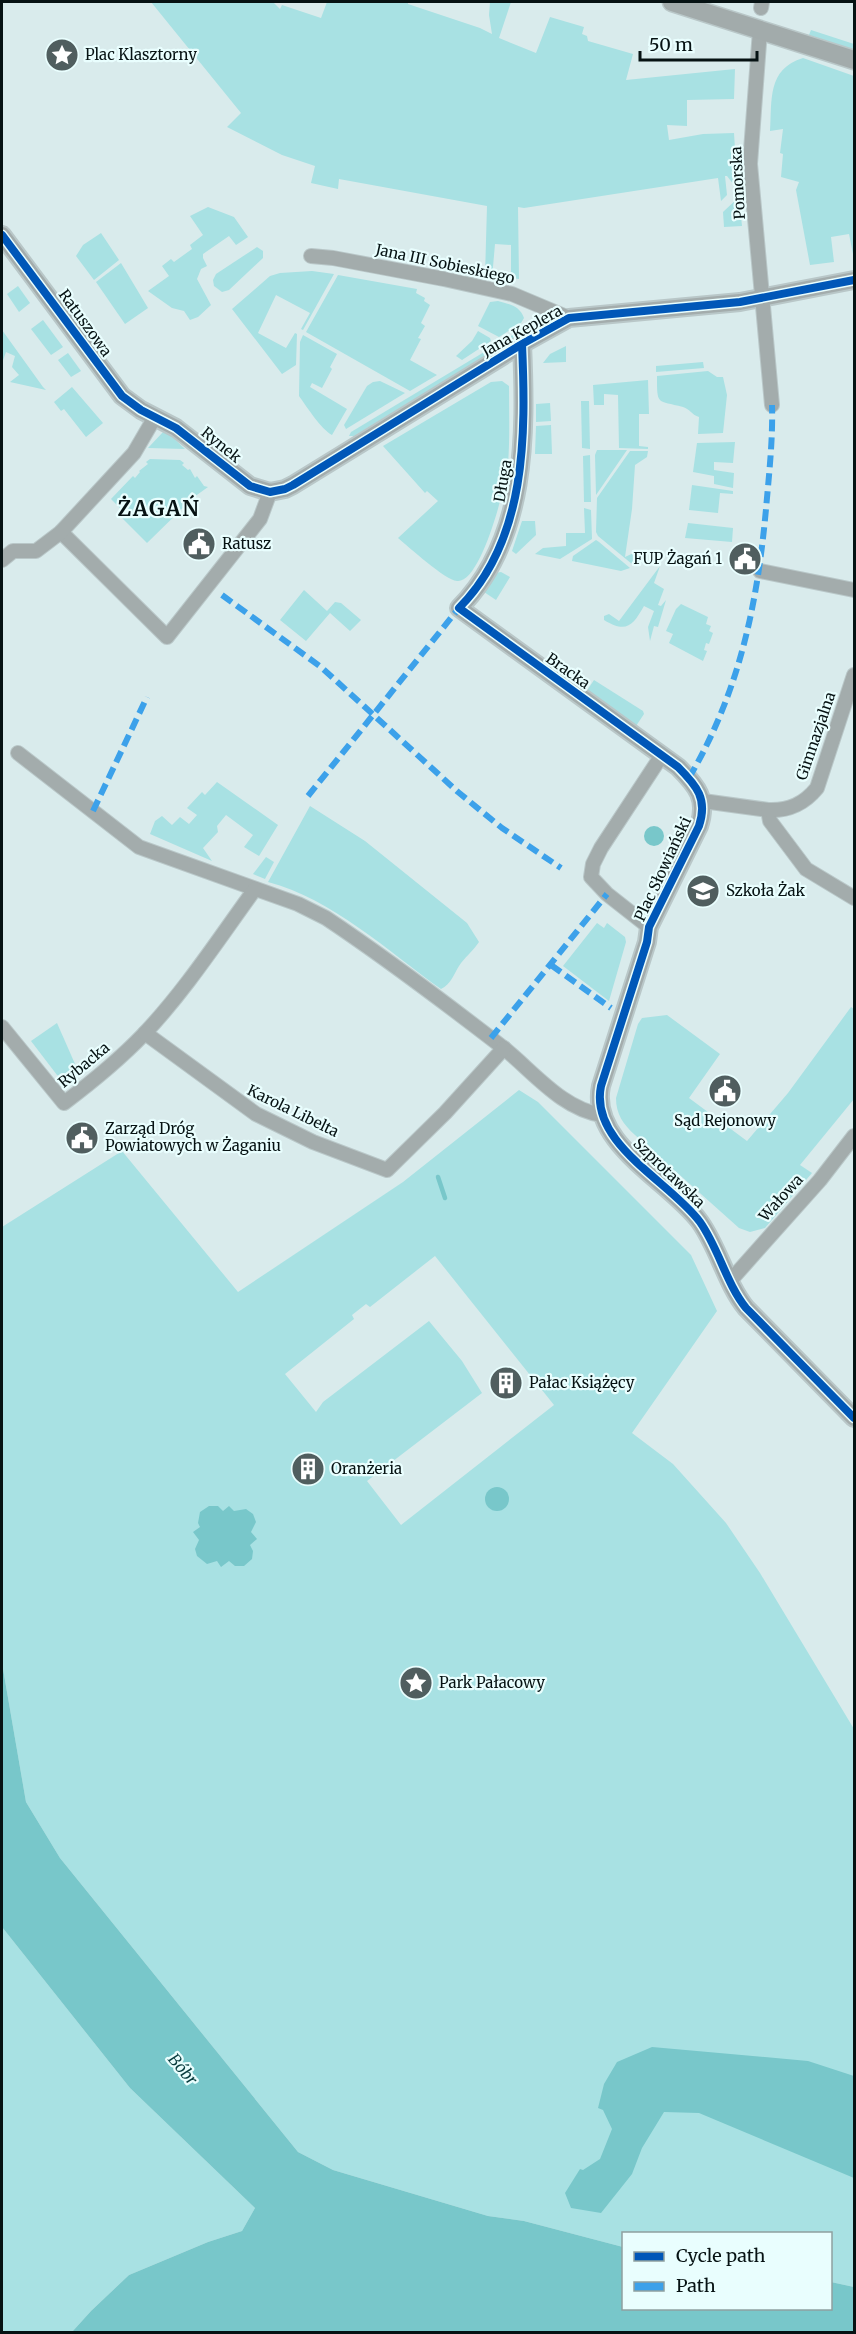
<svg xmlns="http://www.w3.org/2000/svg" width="856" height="2334" viewBox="0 0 856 2334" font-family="Merriweather,serif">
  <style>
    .green { fill: #a8e1e3; fill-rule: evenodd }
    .water { fill: #78c7ca }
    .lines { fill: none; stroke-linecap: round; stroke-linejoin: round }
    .stream { stroke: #78c7ca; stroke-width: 4.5 }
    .minor-casing { stroke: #b9c7c8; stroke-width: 16 }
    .tertiary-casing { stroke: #b9c7c8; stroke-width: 20 }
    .secondary-casing { stroke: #b9c7c8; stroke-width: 21 }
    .minor { stroke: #a3acac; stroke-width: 14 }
    .tertiary { stroke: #a3acac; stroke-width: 16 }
    .secondary { stroke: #a2abab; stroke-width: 18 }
    .quiet { stroke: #3ca1ea; stroke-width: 6; stroke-dasharray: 12 6; stroke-linecap: butt }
    .cycleway-casing { stroke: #e9fefe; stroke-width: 11 }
    .cycleway { stroke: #0057b8; stroke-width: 8 }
    .labels { text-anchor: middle; stroke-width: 4.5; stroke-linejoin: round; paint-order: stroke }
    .poi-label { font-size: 15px; fill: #061213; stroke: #e9fefe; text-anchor: start }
    .street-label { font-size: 15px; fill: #061213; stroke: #e9fefe }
    .water-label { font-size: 16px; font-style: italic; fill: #073b3d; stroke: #e9fefe }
    .district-label { font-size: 21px; font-weight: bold; letter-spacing: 1.5px; fill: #061213; stroke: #e9fefe }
  </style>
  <rect width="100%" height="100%" fill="#d9ebec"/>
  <g class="green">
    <path d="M151,2h122l7,7 2,-4 39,13 6,-16h81v2l72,24 12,6 -3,-19 1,-13h21l-12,36 37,15 14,-36 34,10 -2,7 5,2 1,5 45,13 -7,26 109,-11 -1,30 -47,1v26l-20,-1 2,15 34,-6 31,-1 3,48 -3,4 -7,-9h-2l2,19 -6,6 -3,-23 -194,30 -6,-1 1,72 -8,-1v-33l-16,-1 -3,34 -7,-2 2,-70 -148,-27 -1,10 -27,-6 4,-17 -33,-11 -55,-28 14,-14z"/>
    <path d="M811,30l43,14v6l-45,-15z"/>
    <path d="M803,58l51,18v183l-5,-25 -18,3 3,25 -24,3 -14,-75 3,-8 -18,-5 2,-23 -3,-1 3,-24 -13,2c2,-31 -3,-62 33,-73z"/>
    <path d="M739,197l3,29 -18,1 -1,-15z"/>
    <path d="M208,207l26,10 14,20 -12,8 -7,-9 -26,18v4l4,8 -6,3 -4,10 14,26 -13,12 -8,3 -6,-9 -12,-3 -24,-17 21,-15 -7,-10 9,-7 3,3 18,-13 -2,-4 13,-10 -13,-19z"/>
    <path d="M101,233l18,27 -25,20 -18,-24 7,-11z"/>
    <path d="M257,247l6,4v7l-34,32 -7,2 -8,-6 -1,-6 3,-6z"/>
    <path d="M121,263l27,45 -23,16 -29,-42z"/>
    <path d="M312,271l22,3 -31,56 -2,-1 9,-16 -34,-18 -18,38 28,15 9,-15 2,1 -1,31 -14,9 -50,-65 38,-33 10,-3z"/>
    <path d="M338,275l79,14 -1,4 9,5 -1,3 6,4 -9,18 4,3 -7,12 3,1 -11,21 27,15 -27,16 -104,-59z"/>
    <path d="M18,286l12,17 -11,9 -12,-18z"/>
    <path d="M498,301c11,3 22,5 26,17l-3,5 -22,14 -21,-11 12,-24z"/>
    <path d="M43,320l20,27 -12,8 -20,-26z"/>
    <path d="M526,327l-19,16 -153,93h-5l2,-4z"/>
    <path d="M2,330l41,57 3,3 -36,-8 9,-7 -7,-8 3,-11 -9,-4 -4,11z"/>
    <path d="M478,331l12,7 1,3 -29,19 -6,-4 16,-15z"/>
    <path d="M303,335l34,19 -7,13 2,2 -10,19 -10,-5 -2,4 37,22 -15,26c-11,-6 -25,-28 -33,-39l1,-54z"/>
    <path d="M566,346v16l-23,1 7,-9z"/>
    <path d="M68,353l13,18 -10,6 -13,-17z"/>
    <path d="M703,362l1,6 -48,4v-6z"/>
    <path d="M708,371l9,6h6l4,18 -4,38 -25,1 1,-17c-7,-2 -9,-8 -16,-10 -26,-7 -26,-1 -26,-31z"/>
    <path d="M648,380l1,34h-10v32l9,1v2l-29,-1 -1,-53 -14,-1v11h-10l-1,-20z"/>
    <path d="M380,381l25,12 -59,36 -2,-4 23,-39 6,-4z"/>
    <path d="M502,381l7,5c0,26 1,53 -1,78 -2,21 -27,120 -51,117 -12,-1 -48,-34 -59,-43l40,-37 -11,-10 -2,2 -42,-47 108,-64z"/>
    <path d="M72,387l31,36 -17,14 -22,-28 -3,2 -7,-9z"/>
    <path d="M581,401h8l1,48 -8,-1z"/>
    <path d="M550,403l1,18 -15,1v-18z"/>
    <path d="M551,425l1,29h-17l1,-28z"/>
    <path d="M164,431h2l19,18 -37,-1z"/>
    <path d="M735,442l-2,21 -19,-1v8l20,3 -1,15 -19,-4v-8l-21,-4 4,-29z"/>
    <path d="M597,450h30l-31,45 -1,-40z"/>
    <path d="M630,451h18l-1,6 -12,8 -3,44 -7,48 13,-6 -6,13 -34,-28 -2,-4 1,-34z"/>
    <path d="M590,455l1,47h-7l-1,-46z"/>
    <path d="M150,459l30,1 4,3 -2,2 6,5 2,-1 5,9 2,-2 7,10 4,1 -14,10 -47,46 -29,-29 4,-4 -11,-11 22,-23 2,2 5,-6 -1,-1 9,-7 -2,-2z"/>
    <path d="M692,485l41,6v3l-13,-1 -2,20 -29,-3z"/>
    <path d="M584,508l7,2 1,29 -32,20 -25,-5 8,-6 23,-2v-13h19z"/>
    <path d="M522,521h13l1,14 -20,19 -4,-3z"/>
    <path d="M688,523l45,5 -1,14 -47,-4z"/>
    <path d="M596,540l3,2 31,26 -9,3 -49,-10 1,-5z"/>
    <path d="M660,566l-6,17 10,6 -6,16 3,1 5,-6 -8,27 -4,-1 -4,15 -2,-14 6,-16 -10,-5c-11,19 -17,28 -40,14v-4l5,-2 10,7z"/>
    <path d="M501,572l9,5 -14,23 -12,-8 11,-19z"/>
    <path d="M304,590l23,21 8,-9 6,1 20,17 -11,11 -20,-18 -24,28 -26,-21z"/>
    <path d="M681,604l27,13 -2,7 5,2 -2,5 4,2 -4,11 -3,-1 -2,7 3,1 -4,10 -34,-18 4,-9 -7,-3 10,-22z"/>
    <path d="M594,680l49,31 1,3 -8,12 -50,-34z"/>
    <path d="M217,782l61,43 -19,31 -15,-9 9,-12 -27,-20 -9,11 1,6 -15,16 9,13 -62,-27 5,-13 7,-5 10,9 8,-8 9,7 8,-9 -10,-7 15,-16 3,3z"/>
    <path d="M310,806l55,35 102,82 12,19c-6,9 -15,16 -20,24 -5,8 -8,18 -18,23 -52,-37 -110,-91 -173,-107z"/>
    <path d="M266,857l8,5 -9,17 -12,-5z"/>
    <path d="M597,923l7,5 3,-5 18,14 1,5 -17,59 -46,-35z"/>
    <path d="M851,1007l3,2v90l-54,66 12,8 -47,55 -15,4 -11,-4 -104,-93c-12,-11 -19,-21 -19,-37l22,-74 4,-6 25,-3 53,39 -31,44 58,43 41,-48z"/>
    <path d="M57,1023l22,50 -12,7 -10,-5 -26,-34z"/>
    <path d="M519,1090l19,12 153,153 26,56 -85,122 41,31 53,59 34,50 94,156v558l-23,-5 -1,-48h-206l-1,13 -99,-26 -36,-5 -155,-46 -35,-18 -238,-294 -34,-56 -24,-139v-436l120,-76 116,141 165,-110zM435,1256l119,149 -153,120 -34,-44 115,-88 -20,-32 -33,-40 -106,81 -7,10 -31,-38 69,-55 -2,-4 14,-11 4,3z"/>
    <path d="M2,1927l128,161 125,120 -13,23 -34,11 -79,33 -38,36 -19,21h-70z"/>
  </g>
  <g class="water">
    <circle cx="654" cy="836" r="10"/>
    <circle cx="497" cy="1499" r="12"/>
    <path d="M209,1506h9l5,5 6,-5 5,5 12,-2 7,5 3,8 -5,10 6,7 -7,6 3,6 -1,8 -8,7h-9l-6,-5 -8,6 -4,-6 -10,3 -10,-8 -2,-7 4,-9 -6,-8 7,-5 -2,-4 2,-11z"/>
    <path d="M2,1663l24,139 34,56 238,294 35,18 155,46 36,5 99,26 1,61h206l1,-26 23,5v45h-782l19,-21 38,-36 79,-33 34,-11 13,-23 -125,-120 -128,-161z"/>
    <path d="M652,2047l156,14 46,15v102l-155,-65 -35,-1 -22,36 -10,26 -31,39 -30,-5 -6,-15 15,-24 3,1 17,-11 12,-30 -9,-19 -5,-2 6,-24 13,-22z"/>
  </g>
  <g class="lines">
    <path class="stream" d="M438,1177l7,21"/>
    <defs>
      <g id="minor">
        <path d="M761,8l1,-6"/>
        <path d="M760,30l-10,134 22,241"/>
        <path d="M311,256l22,2 111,21 68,15 57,24"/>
        <path d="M61,532l106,105 93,-118 10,-27"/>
        <path d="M2,560l11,-9h23l25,-19 73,-79 21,-36"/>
        <path d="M760,571l94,19"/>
        <path d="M18,753l121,94 159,57 28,14c60,40 118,84 175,128 31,24 60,63 101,69"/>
        <path d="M703,801l65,9 2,11 36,48 48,29"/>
        <path d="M768,810c21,1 36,-6 49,-22l37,-113"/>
        <path d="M649,927l-42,-33 -16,-17 2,-13 8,-16 61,-93"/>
        <path d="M2,1027l62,76c28,-21 55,-43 80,-69 41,-43 76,-97 111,-145"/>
        <path d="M145,1033l111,81 57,28 74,28 58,-57 59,-65"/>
        <path d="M730,1281l90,-101 34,-44"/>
      </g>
      <g id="tertiary">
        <path d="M2,235l120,161 19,14 35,18 74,58 20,6 15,-3 8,-4 229,-141 47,-26 171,-16 114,-22"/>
        <path d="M522,344c4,90 5,196 -63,264l219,159c19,19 30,32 21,59l-50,101 -2,15 -46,144c-12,58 70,96 99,136 19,27 26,61 46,86l108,110"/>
      </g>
      <path id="secondary" d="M672,2l182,58"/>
    </defs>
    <use href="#minor" class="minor-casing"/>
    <use href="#tertiary" class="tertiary-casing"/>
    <use href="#secondary" class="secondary-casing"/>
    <use href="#minor" class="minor"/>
    <use href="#tertiary" class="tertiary"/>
    <use href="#secondary" class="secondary"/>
    <g class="quiet">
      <path d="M222,595l99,72 137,125 44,36 59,40"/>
      <path d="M689,778c50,-86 68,-171 77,-269 3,-35 7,-69 6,-104"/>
      <path d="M308,796l151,-188"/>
      <path d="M93,811l54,-114"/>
      <path d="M551,965l60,43"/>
      <path d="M491,1038l116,-144"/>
    </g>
    <defs>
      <g id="cycleway">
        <path d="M2,235l120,161 19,14 35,18 74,58 20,6 15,-3 8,-4 229,-141 47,-26 171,-16 114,-22"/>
        <path d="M522,344c4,90 5,196 -63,264l219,159c19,19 30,32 21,59l-50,101 -2,15 -46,144c-12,58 70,96 99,136 19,27 26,61 46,86l108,110"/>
      </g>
    </defs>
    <use href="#cycleway" class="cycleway-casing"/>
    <use href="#cycleway" class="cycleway"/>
  </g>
  <defs>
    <symbol id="sight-disc" viewBox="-11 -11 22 22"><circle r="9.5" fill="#505e5f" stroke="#e9fefe"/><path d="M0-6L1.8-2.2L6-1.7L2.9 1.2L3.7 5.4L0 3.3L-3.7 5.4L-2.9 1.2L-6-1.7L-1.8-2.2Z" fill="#fff"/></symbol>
    <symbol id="civic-disc" viewBox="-11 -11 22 22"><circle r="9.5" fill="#505e5f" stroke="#e9fefe"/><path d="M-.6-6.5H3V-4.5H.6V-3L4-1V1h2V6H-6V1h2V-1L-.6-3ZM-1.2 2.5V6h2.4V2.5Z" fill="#fff"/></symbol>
    <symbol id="school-disc" viewBox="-11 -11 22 22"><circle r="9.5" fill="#505e5f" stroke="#e9fefe"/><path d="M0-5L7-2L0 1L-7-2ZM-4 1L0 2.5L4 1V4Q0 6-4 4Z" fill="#fff"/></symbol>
    <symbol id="building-disc" viewBox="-11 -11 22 22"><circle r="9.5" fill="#505e5f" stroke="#e9fefe"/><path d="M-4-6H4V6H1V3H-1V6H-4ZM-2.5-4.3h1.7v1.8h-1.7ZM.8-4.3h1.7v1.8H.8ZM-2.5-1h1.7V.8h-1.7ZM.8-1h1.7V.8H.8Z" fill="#fff"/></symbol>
  </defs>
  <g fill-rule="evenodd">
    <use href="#sight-disc" x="43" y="36" width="38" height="38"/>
    <use href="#civic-disc" x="180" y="525" width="38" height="38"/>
    <use href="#civic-disc" x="726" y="540" width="38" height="38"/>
    <use href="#school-disc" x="684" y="872" width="38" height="38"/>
    <use href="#civic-disc" x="706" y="1072" width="38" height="38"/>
    <use href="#civic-disc" x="63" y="1119" width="38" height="38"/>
    <use href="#building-disc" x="487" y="1364" width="38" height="38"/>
    <use href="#building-disc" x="289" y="1450" width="38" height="38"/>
    <use href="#sight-disc" x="397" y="1664" width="38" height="38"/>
  </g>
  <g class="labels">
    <g class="poi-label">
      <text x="85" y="60">Plac Klasztorny</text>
      <text x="222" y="549">Ratusz</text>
      <text x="722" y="564" text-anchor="end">FUP Żagań 1</text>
      <text x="726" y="896">Szkoła Żak</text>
      <text x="725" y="1126" text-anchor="middle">Sąd Rejonowy</text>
      <text x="105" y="1134">Zarząd Dróg<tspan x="105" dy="17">Powiatowych w Żaganiu</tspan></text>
      <text x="529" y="1388">Pałac Książęcy</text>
      <text x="331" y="1474">Oranżeria</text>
      <text x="439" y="1688">Park Pałacowy</text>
    </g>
    <g class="street-label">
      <text transform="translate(738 183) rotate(-93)" y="5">Pomorska</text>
      <text transform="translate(445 264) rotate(12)" y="5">Jana III Sobieskiego</text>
      <text transform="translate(85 323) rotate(54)" y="5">Ratuszowa</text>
      <text transform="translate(522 331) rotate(-29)" y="5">Jana Keplera</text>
      <text transform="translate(221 445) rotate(39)" y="5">Rynek</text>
      <text transform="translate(503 481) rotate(-80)" y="5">Długa</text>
      <text transform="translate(568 671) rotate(35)" y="5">Bracka</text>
      <text transform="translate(816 736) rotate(-71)" y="5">Gimnazjalna</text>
      <text transform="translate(663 869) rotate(-65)" y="5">Plac Słowiański</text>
      <text transform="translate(84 1065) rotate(-40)" y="5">Rybacka</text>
      <text transform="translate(293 1111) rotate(26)" y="5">Karola Libelta</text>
      <text transform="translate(669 1173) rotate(44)" y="5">Szprotawska</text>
      <text transform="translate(781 1198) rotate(-48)" y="5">Wałowa</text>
    </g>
    <g class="water-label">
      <text transform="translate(183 2069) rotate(50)" y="6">Bóbr</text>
    </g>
    <g class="district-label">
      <text x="159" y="516">ŻAGAŃ</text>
    </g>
  </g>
  <rect width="856" height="2334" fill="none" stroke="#061213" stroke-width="6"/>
  <rect x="622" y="2232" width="210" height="78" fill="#e9fefe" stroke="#8ea0a0" stroke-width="1.5"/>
  <rect x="634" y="2252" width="30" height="9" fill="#0057b8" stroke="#8ea0a0" stroke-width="1.5"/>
  <text x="676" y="2262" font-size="18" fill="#061213">Cycle path</text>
  <rect x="634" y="2282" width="30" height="9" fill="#3ca1ea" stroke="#8ea0a0" stroke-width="1.5"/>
  <text x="676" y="2292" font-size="18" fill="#061213">Path</text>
  <path d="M640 51v9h117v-9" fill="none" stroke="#061213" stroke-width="3"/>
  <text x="649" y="51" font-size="18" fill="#061213" stroke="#e9fefe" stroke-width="4.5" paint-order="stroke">50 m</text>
</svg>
